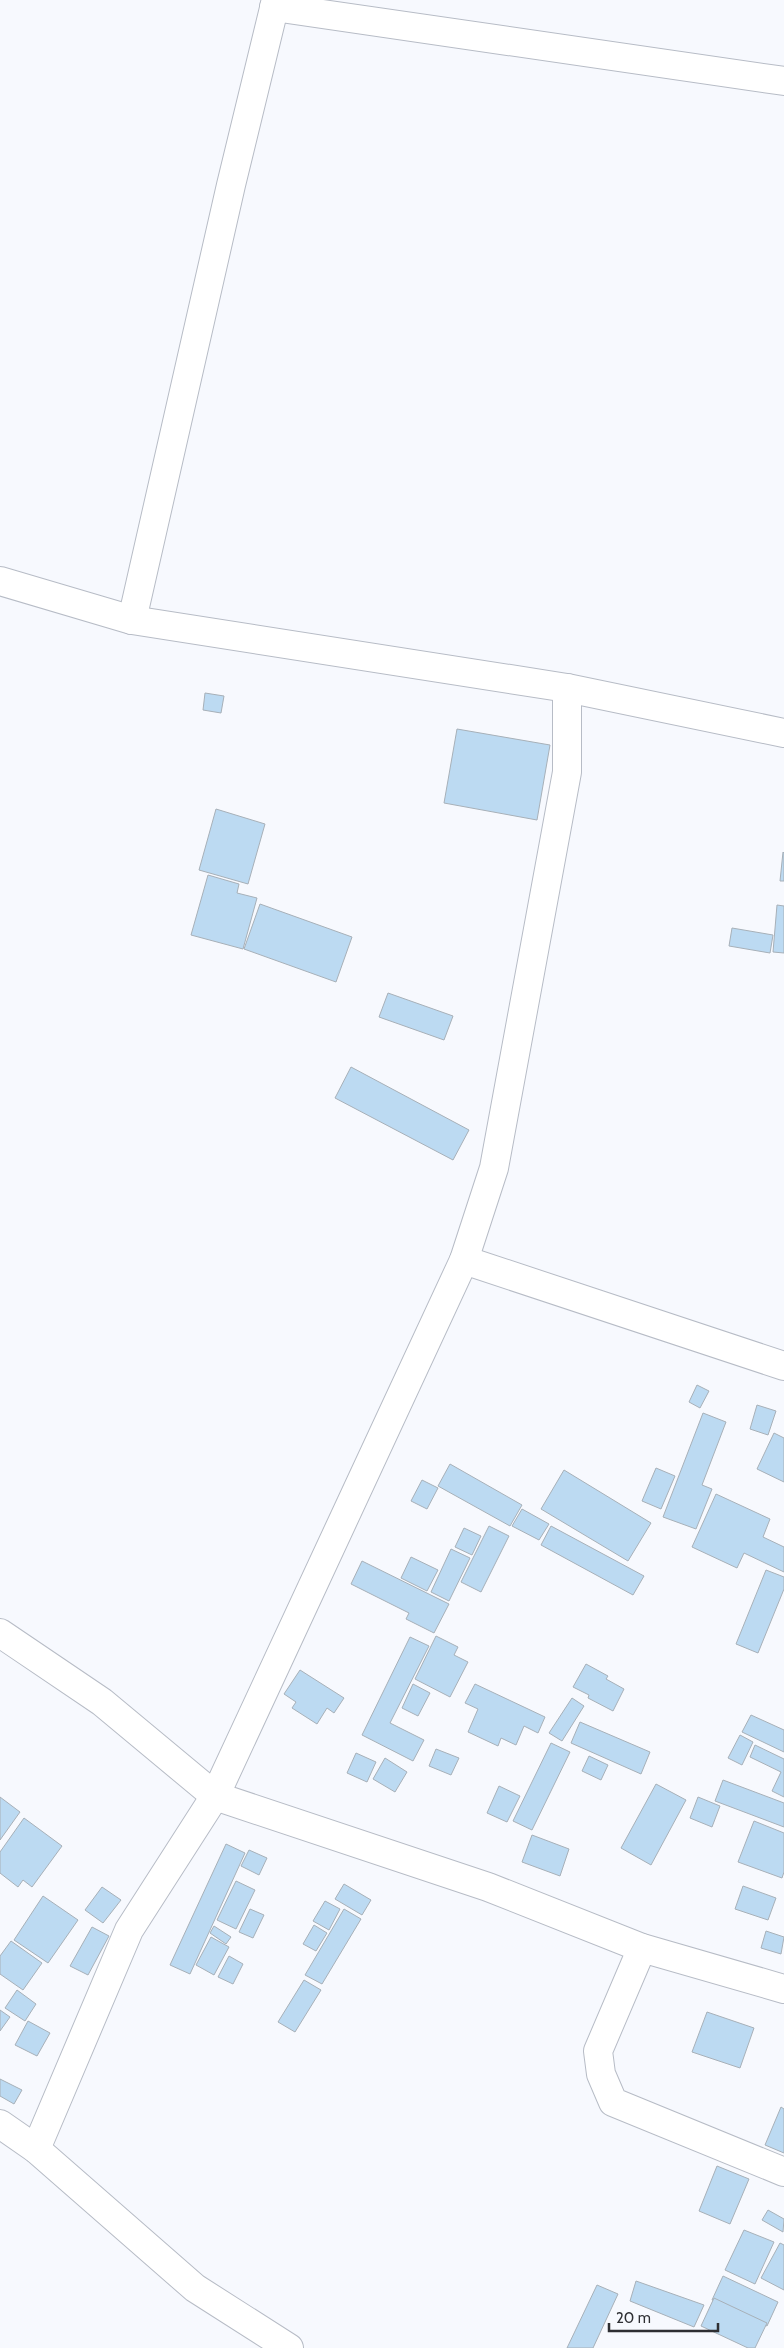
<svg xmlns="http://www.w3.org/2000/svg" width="784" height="2348" viewBox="0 0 784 2348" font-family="Cabin,sans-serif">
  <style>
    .building { fill: #bcdaf2; stroke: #a7b0b8 }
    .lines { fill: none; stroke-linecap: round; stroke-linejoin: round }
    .minor-casing { stroke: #b7bcc6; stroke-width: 30 }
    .minor { stroke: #fff; stroke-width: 28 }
  </style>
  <rect width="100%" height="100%" fill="#f7f9fe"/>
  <g class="building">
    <path d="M205,693l19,3 -3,17 -18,-3z"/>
    <path d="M457,729l93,16 -13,75 -93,-17z"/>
    <path d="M216,809l49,15 -17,60 -49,-14z"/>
    <path d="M783,852l1,1v28h-4z"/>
    <path d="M208,875l31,9 -2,9 20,5 -14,51 -52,-14z"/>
    <path d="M260,904l92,33 -16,45 -92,-33z"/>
    <path d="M777,905l7,1v47l-11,-1z"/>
    <path d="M732,928l41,7 -3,18 -41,-7z"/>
    <path d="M388,993l65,23 -9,24 -65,-23z"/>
    <path d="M351,1067l118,63 -16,30 -118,-62z"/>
    <path d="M697,1385l12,6 -9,17 -11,-6z"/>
    <path d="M757,1405l19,6 -8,24 -18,-6z"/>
    <path d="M703,1413l23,9 -24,63 10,4 -16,40 -33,-12z"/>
    <path d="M774,1433l10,5v44l-27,-13z"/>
    <path d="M450,1464l72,41 -12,21 -72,-40z"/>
    <path d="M656,1468l19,8 -14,33 -19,-8z"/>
    <path d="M564,1470l87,53 -23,38 -87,-52z"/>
    <path d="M422,1480l16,8 -11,21 -16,-8z"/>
    <path d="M716,1494l54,25 -7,18 21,10v25l-40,-19 -7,15 -45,-21z"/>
    <path d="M522,1509l27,15 -10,16 -27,-14z"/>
    <path d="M489,1526l20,10 -28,56 -20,-10z"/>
    <path d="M551,1526l93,50 -11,19 -92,-50z"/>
    <path d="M464,1528l17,8 -9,19 -17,-8z"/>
    <path d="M451,1549l19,9 -21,43 -18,-9z"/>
    <path d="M411,1557l27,13 -11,21 -26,-13z"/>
    <path d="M362,1561l87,43 -15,29 -28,-14 3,-6 -58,-29z"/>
    <path d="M766,1570l18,7v12l-26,64 -22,-9z"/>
    <path d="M436,1636l22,11 -4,8 14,7 -18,35 -35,-18z"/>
    <path d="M410,1637l19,9 -39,77 34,17 -11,21 -51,-26z"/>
    <path d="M586,1664l22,12 -2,3 18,10 -11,22 -25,-13 1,-3 -16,-8z"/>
    <path d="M300,1670l44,28 -10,15 -7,-5 -10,16 -25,-16 4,-6 -12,-8z"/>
    <path d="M413,1684l17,9 -12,23 -16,-8z"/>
    <path d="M475,1684l70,33 -7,16 -14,-7 -8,19 -15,-7 -3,8 -30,-14 10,-23 -13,-6z"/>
    <path d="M572,1698l12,8 -22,35 -13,-8z"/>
    <path d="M751,1715l33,15v22l-42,-20z"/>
    <path d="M580,1722l70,30 -9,22 -70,-31z"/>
    <path d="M740,1735l13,7 -11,23 -14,-7z"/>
    <path d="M551,1743l19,9 -38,78 -19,-9z"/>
    <path d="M755,1745l29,14v38l-12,-6 9,-19 -31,-15z"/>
    <path d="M436,1749l23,9 -8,17 -22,-9z"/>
    <path d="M356,1753l20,9 -9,20 -20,-9z"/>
    <path d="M589,1756l19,9 -7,15 -19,-9z"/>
    <path d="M385,1758l22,14 -12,20 -22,-13z"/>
    <path d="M723,1780l61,23v24l-69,-26z"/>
    <path d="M656,1784l30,16 -35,65 -30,-17z"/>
    <path d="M499,1786l21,10 -13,26 -20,-9z"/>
    <path d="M0,1797l20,15 -20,28z"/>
    <path d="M698,1797l22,9 -8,21 -22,-9z"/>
    <path d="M24,1818l38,28 -30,41 -9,-7 -5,7 -18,-14v-21z"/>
    <path d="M754,1821l30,12v39l-2,6 -44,-16z"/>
    <path d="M532,1835l37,14 -9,27 -38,-14z"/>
    <path d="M226,1844l19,9 -55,121 -20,-9z"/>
    <path d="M249,1850l18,8 -8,17 -18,-9z"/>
    <path d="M236,1881l19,9 -19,39 -19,-9z"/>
    <path d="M344,1884l27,16 -9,15 -27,-16z"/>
    <path d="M743,1886l33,12 -8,22 -33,-11z"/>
    <path d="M102,1887l19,13 -18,23 -18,-13z"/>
    <path d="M43,1896l35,24 -30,43 -34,-23z"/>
    <path d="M325,1901l15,8 -11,21 -16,-9z"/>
    <path d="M250,1909l14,6 -11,23 -14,-6z"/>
    <path d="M344,1909l17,10 -39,65 -17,-9z"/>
    <path d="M314,1925l13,8 -11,18 -13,-7z"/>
    <path d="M214,1926l17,11 -5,7 -16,-11z"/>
    <path d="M92,1927l17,9 -21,39 -18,-9z"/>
    <path d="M766,1931l18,6 -3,17 -20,-6z"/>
    <path d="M211,1937l18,10 -15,28 -18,-10z"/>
    <path d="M11,1941l31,22 -19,27 -23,-16v-18z"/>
    <path d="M229,1956l14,8 -10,20 -15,-7z"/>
    <path d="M304,1980l17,10 -26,42 -17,-10z"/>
    <path d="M17,1990l19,14 -11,17 -20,-13z"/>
    <path d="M0,2010l10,7 -10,14z"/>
    <path d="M707,2012l47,16 -14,40 -48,-16z"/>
    <path d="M28,2021l22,12 -13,23 -22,-11z"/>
    <path d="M0,2079l22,11 -8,14 -14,-8z"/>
    <path d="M781,2107l3,2v44l-19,-8z"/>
    <path d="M717,2166l32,13 -19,45 -31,-13z"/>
    <path d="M768,2210l16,9 -1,13 -21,-12z"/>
    <path d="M744,2230l30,12 -19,42 -30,-14z"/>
    <path d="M780,2243l4,2v45l-23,-12z"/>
    <path d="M723,2276l55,26 -11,24 -55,-26z"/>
    <path d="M636,2281l68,24 -10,22 -64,-26z"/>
    <path d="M597,2285l21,9 -25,54h-26z"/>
    <path d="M714,2298l53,25 -12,25h-7l-47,-22z"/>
  </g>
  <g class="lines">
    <defs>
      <g id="minor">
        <path d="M274,7l510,74"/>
        <path d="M0,581l132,39 435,68 217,45"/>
        <path d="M132,620l99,-435 45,-185"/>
        <path d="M464,1260l320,106"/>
        <path d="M0,1633l102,69 113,94 273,91 154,61 142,41"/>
        <path d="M642,1948l-44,103 3,23 12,28 171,70"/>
        <path d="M0,2124l36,25 159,139 94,60"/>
        <path d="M36,2149l93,-219 86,-134 249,-536 30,-92 73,-396v-84"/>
      </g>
    </defs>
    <use href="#minor" class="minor-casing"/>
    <use href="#minor" class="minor"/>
  </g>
  <path d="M609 2323v8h109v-8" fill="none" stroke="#2e2f33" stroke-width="2.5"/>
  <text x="616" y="2323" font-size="15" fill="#2e2f33" stroke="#f7f9fe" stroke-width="4" paint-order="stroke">20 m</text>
</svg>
